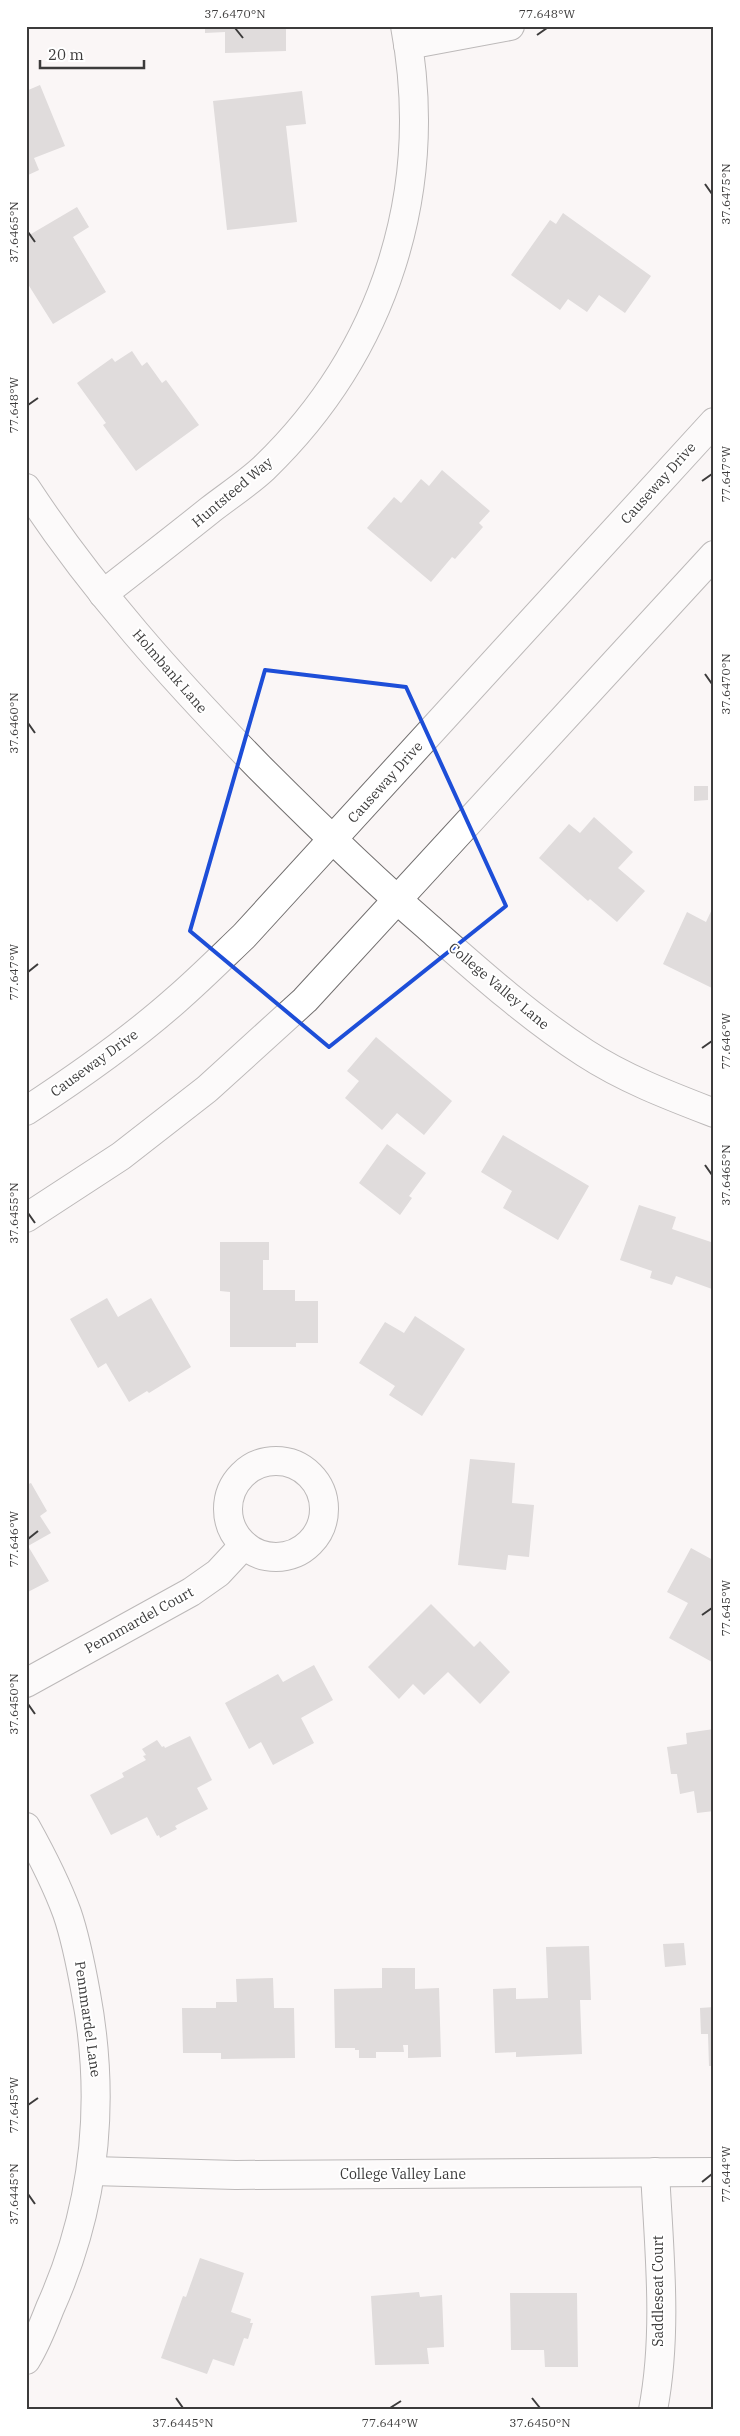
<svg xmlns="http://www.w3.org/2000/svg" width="740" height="2436" viewBox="0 0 740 2436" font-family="'IBM Plex Serif',serif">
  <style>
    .building { fill: #c0bcbc }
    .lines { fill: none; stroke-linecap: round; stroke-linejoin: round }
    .minor-casing { stroke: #726f6f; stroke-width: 30 }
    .minor { stroke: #fff; stroke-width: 28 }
    .marked { fill: none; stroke: #1d4ed8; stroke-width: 4; stroke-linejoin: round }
    .ticks { fill: none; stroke: #3c3b3b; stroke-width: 2 }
    .labels { text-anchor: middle; stroke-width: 4; stroke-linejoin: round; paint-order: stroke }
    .street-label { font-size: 14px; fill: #3c3b3b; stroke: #fff }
    .neatline { fill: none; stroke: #3c3b3b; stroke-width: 2 }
    .ticks-label { font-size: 12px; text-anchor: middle; fill: #3c3b3b }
  </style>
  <rect width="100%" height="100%" fill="#faf6f6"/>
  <g class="building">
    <path d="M205,26h81v25l-61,2v-21l-20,1z"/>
    <path d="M40,85l25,61 -31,12 5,12 -13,6v-85z"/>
    <path d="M302,91l4,33 -20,2 11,96 -70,8 -14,-129z"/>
    <path d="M77,207l12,20 -16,10 33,55 -53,32 -27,-43v-44z"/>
    <path d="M563,213l88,63 -26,37 -26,-18 -12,17 -19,-13 -8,11 -49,-35 39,-55 6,4z"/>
    <path d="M132,351l10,15 5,-4 15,21 4,-3 33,45 -63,46 -33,-46 3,-2 -29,-40 35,-25 3,4z"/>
    <path d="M442,470l48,41 -11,12 4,4 -28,32 -3,-2 -21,25 -64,-54 27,-31 7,6 20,-24 8,7z"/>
    <path d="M694,786h14v14l-14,1z"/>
    <path d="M594,817l39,35 -15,16 27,23 -28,31 -27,-23 -2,2 -49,-43 30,-34 11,9z"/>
    <path d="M714,905v84l-51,-25 24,-52 19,10z"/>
    <path d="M376,1037l76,64 -28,34 -27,-22 -15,17 -37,-32 14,-17 -12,-10z"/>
    <path d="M503,1135l86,51 -31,54 -55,-32 9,-17 -31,-19z"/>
    <path d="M387,1144l39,29 -17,23 3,2 -12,17 -41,-32z"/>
    <path d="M639,1205l37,12 -4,12 42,14 -2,46 -36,-13 -4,9 -22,-7 2,-7 -32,-11z"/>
    <path d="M220,1242h49v18h-6v30h32v11h23v42h-22v4h-66v-55l-10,-1z"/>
    <path d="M107,1298l11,19 33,-19 40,69 -42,26 -2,-2 -18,11 -23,-39 -8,5 -28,-49z"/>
    <path d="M415,1316l50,33 -43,67 -33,-21 6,-9 -36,-23 26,-41 19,11z"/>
    <path d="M470,1459l45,4 -3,40 22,2 -5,52 -21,-2 -2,15 -48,-5z"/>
    <path d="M31,1483l16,28 -7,5 11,17 -23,13 21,35 -23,12v-108z"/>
    <path d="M691,1548l22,12 1,-3 -2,105 -43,-24 19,-35 -21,-11z"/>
    <path d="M431,1604l43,43 6,-6 30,31 -30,32 -32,-32 -24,23 -11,-11 -14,15 -31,-32z"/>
    <path d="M314,1665l19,35 -32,18 13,25 -41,22 -12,-23 -12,7 -24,-46 53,-29 5,8z"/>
    <path d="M714,1729v82l-17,2 -3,-22 -14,3 -3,-20h-6l-4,-27 20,-3 -1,-11z"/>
    <path d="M190,1736l22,44 -15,8 11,21 -33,17 2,3 -17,9 -1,-3 -2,1 -10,-19 -36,18 -21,-40 34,-18 -2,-4 24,-13 -3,-4 3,-1 -4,-6 15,-9 5,7 2,-1 1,2z"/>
    <path d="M684,1943l2,22 -21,2 -2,-23z"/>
    <path d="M589,1946l2,54h-11l2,54 -66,3v-5l-21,1 -2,-64 23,-1v11l32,-1 -2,-51z"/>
    <path d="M382,1968h33v21l24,-1 2,69 -33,1v-13h-5l1,7h-28v6h-17v-8h-4v-2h-20l-1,-59 48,-1z"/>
    <path d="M273,1978l1,30h20l1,50 -74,1v-6h-38l-1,-45h34v-6h21l-1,-23z"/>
    <path d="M714,2007v59h-5l-1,-32h-7l-1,-26z"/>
    <path d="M200,2258l44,15 -13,39 20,7 -1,4h3l-5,16 -4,-1 -10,28 -21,-7 -6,15 -46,-16 22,-62 3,1z"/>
    <path d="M419,2292l1,5 22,-2 2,52 -17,1 2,16 -54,1 -4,-69z"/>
    <path d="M510,2293h67l1,74h-33l-1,-17h-33z"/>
  </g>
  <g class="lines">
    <defs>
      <g id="minor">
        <path d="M408,45l102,-19"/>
        <path d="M26,488c67,102 148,192 233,279 55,55 109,108 168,159 51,45 101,90 158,127 40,26 85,43 129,60"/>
        <path d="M103,594c36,-28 72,-56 107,-84 18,-14 38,-27 54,-42 121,-117 172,-277 141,-442"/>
        <path d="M26,1111c52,-34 105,-71 151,-112 23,-20 45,-42 67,-63l470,-514"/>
        <path d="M26,1218l95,-62 86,-67 98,-89 409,-445"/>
        <circle cx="276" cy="1509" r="48"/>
        <path d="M26,1683l165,-91 27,-19 26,-28"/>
        <path d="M26,1827c15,27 30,56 41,86 9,26 14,53 19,81 20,108 9,214 -36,314 -7,18 -14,36 -24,52"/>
        <path d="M92,2171l144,4 478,-3"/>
        <path d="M653,2410c15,-78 6,-160 2,-238"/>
      </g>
    </defs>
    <use href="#minor" class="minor-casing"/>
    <use href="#minor" class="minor"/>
  </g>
  <path d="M0 0H740V2436H0ZM265,670l141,17 100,219 -177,141 -139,-116z" fill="#faf6f6" fill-opacity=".55" fill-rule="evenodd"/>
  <path class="marked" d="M265,670l141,17 100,219 -177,141 -139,-116z"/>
  <path class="ticks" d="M235,28l8,10M537,35l10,-7M705,184l7,10M28,232l7,10M28,405l10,-7M702,481l10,-7M705,674l7,10M28,723l7,10M28,972l10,-8M702,1048l10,-7M705,1165l7,10M28,1213l7,10M28,1539l10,-8M702,1615l10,-7M28,1704l7,10M28,2105l10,-7M702,2182l10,-8M28,2194l7,10M176,2398l7,10M532,2398l8,10M390,2408l11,-7"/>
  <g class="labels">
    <g class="street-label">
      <text transform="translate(658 483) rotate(-48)" y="5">Causeway Drive</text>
      <text transform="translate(232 492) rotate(-40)" y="5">Huntsteed Way</text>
      <text transform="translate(170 671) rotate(49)" y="5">Holmbank Lane</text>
      <text transform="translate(385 782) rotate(-48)" y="5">Causeway Drive</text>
      <text transform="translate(499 986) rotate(40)" y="5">College Valley Lane</text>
      <text transform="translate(94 1063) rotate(-36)" y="5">Causeway Drive</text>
      <text transform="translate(139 1620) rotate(-29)" y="5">Pennmardel Court</text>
      <text transform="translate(88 2019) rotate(82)" y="5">Pennmardel Lane</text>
      <text x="403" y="2179">College Valley Lane</text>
      <text transform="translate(658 2291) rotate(-90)" y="5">Saddleseat Court</text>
    </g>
  </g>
  <rect width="740" height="2436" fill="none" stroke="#ffffff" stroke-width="55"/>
  <path d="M40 60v8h104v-8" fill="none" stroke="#3c3b3b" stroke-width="2.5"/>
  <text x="48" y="60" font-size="15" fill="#3c3b3b" stroke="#ffffff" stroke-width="4" paint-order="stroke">20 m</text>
  <rect x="28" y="28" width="684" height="2380" class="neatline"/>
  <g class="ticks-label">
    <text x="235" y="18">37.6470°N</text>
    <text x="547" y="18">77.648°W</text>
    <text transform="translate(726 194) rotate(-90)" y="4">37.6475°N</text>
    <text transform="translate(14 232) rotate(-90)" y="4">37.6465°N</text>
    <text transform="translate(14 405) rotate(-90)" y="4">77.648°W</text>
    <text transform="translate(726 474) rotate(-90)" y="4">77.647°W</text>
    <text transform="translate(726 684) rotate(-90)" y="4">37.6470°N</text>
    <text transform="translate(14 723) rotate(-90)" y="4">37.6460°N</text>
    <text transform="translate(14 972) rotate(-90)" y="4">77.647°W</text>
    <text transform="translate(726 1041) rotate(-90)" y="4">77.646°W</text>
    <text transform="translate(726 1175) rotate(-90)" y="4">37.6465°N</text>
    <text transform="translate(14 1213) rotate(-90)" y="4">37.6455°N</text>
    <text transform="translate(14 1539) rotate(-90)" y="4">77.646°W</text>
    <text transform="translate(726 1608) rotate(-90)" y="4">77.645°W</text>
    <text transform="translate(14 1704) rotate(-90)" y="4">37.6450°N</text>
    <text transform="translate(14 2105) rotate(-90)" y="4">77.645°W</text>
    <text transform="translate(726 2174) rotate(-90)" y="4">77.644°W</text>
    <text transform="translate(14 2194) rotate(-90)" y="4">37.6445°N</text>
    <text x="183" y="2427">37.6445°N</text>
    <text x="390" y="2427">77.644°W</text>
    <text x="540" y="2427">37.6450°N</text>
  </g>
</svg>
